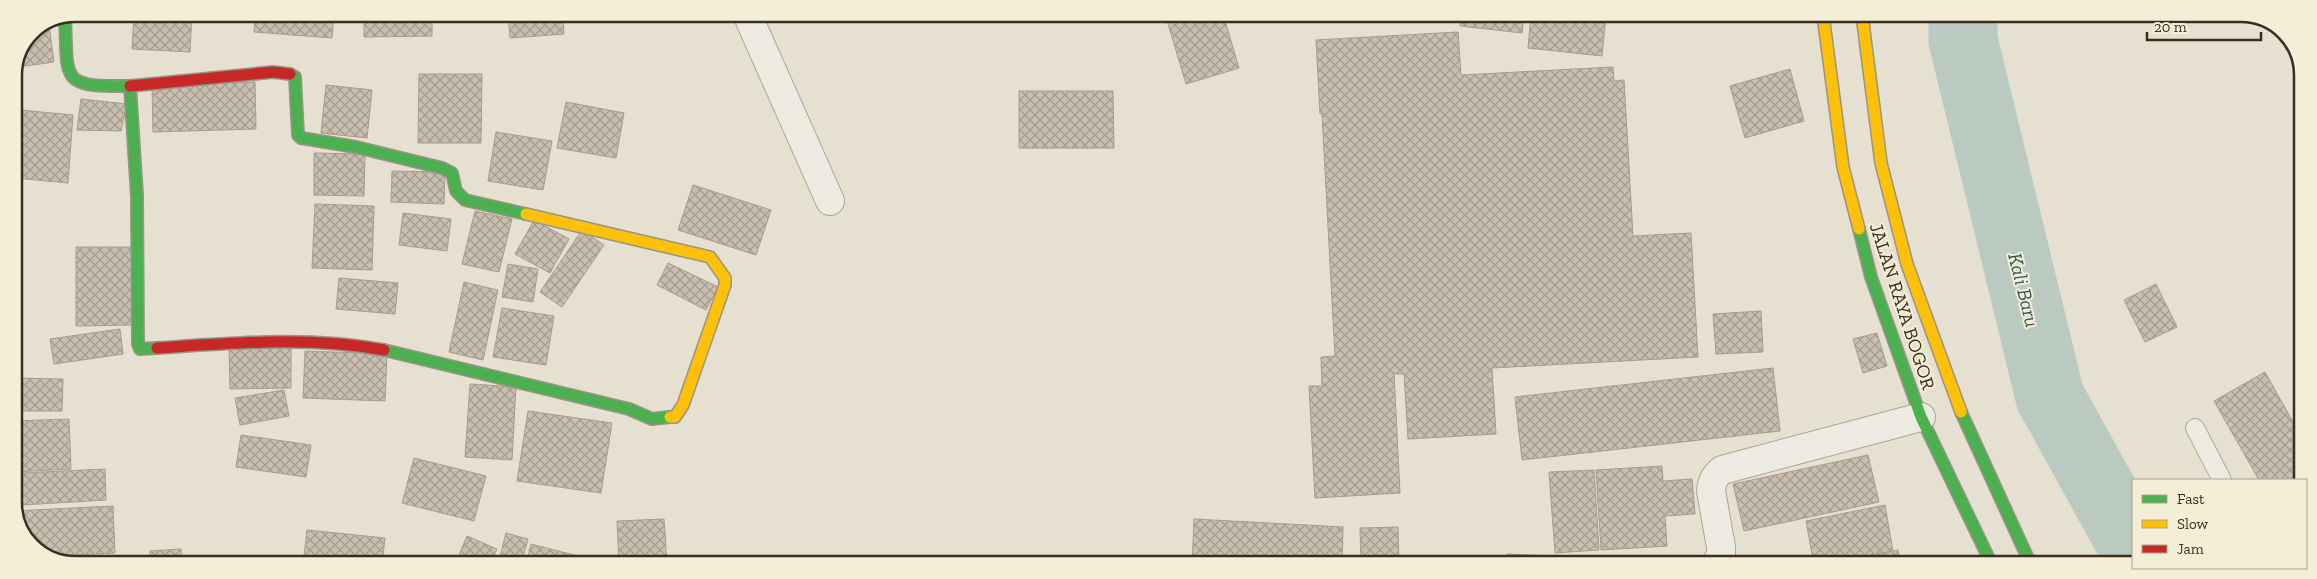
<svg xmlns="http://www.w3.org/2000/svg" width="2317" height="579" viewBox="0 0 2317 579" font-family="'Zilla Slab',serif">
  <style>
    .lines { fill: none; stroke-linecap: round; stroke-linejoin: round }
    .river { stroke: #bacac1; stroke-width: 69 }
    .building { fill: url(#building-cross-hatch); stroke: #a69c8f }
    .lane-casing { stroke: #aaa598; stroke-width: 20 }
    .street-casing { stroke: #aaa598; stroke-width: 30 }
    .fast-casing { stroke: #9a9488; stroke-width: 14 }
    .slow-casing { stroke: #9a9488; stroke-width: 14 }
    .jam-casing { stroke: #9a9488; stroke-width: 14 }
    .lane { stroke: #edeae1; stroke-width: 18 }
    .street { stroke: #edeae1; stroke-width: 28 }
    .fast { stroke: #4caf50; stroke-width: 11 }
    .slow { stroke: #ffc107; stroke-width: 11 }
    .jam { stroke: #c62828; stroke-width: 11 }
    .labels { text-anchor: middle; stroke-width: 4; stroke-linejoin: round; paint-order: stroke }
    .street-label { font-size: 19px; fill: #3a2e20; stroke: #f5eed6 }
    .water-label { font-size: 20px; font-style: italic; fill: #2f5958; stroke: #f5eed6 }
    .rim { fill: none; stroke: #3a2e20; stroke-width: 2.5 }
  </style>
  <defs>
    <pattern id="building-cross-hatch" width="8" height="8" patternUnits="userSpaceOnUse" patternTransform="scale(1.25)"><rect width="8" height="8" fill="#c9beb0"/><path d="M0 0l8 8M0 8l8-8" fill="none" stroke="#a49b8f"/></pattern>
  </defs>
  <rect width="100%" height="100%" fill="#e5e0d0"/>
  <g class="lines">
    <path class="river" d="M1963,15v25l87,357 83,150"/>
  </g>
  <g class="building">
    <path d="M134,14h58l-2,38 -58,-3z"/>
    <path d="M255,14h79l-2,24 -78,-6z"/>
    <path d="M364,14h68v22l-68,1z"/>
    <path d="M508,14h55l1,20 -54,4z"/>
    <path d="M1165,14h58l16,54 -53,16z"/>
    <path d="M1462,15h62l-2,18 -62,-7z"/>
    <path d="M1531,15h75l-4,41 -74,-8z"/>
    <path d="M49,25l5,37 -36,5 14,-35z"/>
    <path d="M1458,32l3,43 152,-8 1,14 10,-1 9,156 58,-3 7,124 -206,11 4,66 -88,5 -4,-65h-10l6,119 -85,5 -6,-112h13l-1,-29 14,-1 -13,-242h-2l-4,-74z"/>
    <path d="M1790,69l14,52 -59,17 -15,-52z"/>
    <path d="M419,74h63l-1,69h-63z"/>
    <path d="M255,82l1,47 -103,3 -1,-47z"/>
    <path d="M326,85l46,5 -5,48 -46,-5z"/>
    <path d="M1019,91h94l1,57h-95z"/>
    <path d="M81,99l46,5 -6,27 -44,-1z"/>
    <path d="M566,102l58,11 -8,45 -59,-10z"/>
    <path d="M20,110l53,5 -5,68 -53,-5z"/>
    <path d="M496,132l56,9 -9,49 -55,-9z"/>
    <path d="M314,153l51,1 -1,42 -50,-1z"/>
    <path d="M392,171l53,1 -1,32 -53,-2z"/>
    <path d="M693,185l78,25 -15,45 -78,-25z"/>
    <path d="M315,204l59,2 -2,64 -60,-2z"/>
    <path d="M475,211l37,8 -13,53 -37,-8z"/>
    <path d="M403,213l48,6 -4,32 -48,-6z"/>
    <path d="M534,220l35,19 -19,34 -35,-19z"/>
    <path d="M582,230l22,15 -42,62 -22,-15z"/>
    <path d="M76,247h57l1,78 -58,1z"/>
    <path d="M668,263l50,24 -12,23 -49,-25z"/>
    <path d="M508,264l30,5 -5,33 -31,-5z"/>
    <path d="M339,278l59,5 -3,31 -59,-5z"/>
    <path d="M464,282l34,8 -15,70 -34,-8z"/>
    <path d="M2156,284l21,43 -32,15 -21,-42z"/>
    <path d="M502,308l52,8 -8,49 -53,-8z"/>
    <path d="M1761,311l2,41 -47,2 -3,-40z"/>
    <path d="M120,329l3,25 -69,10 -4,-25z"/>
    <path d="M1877,333l10,33 -24,7 -10,-34z"/>
    <path d="M291,347v41l-61,1 -1,-41z"/>
    <path d="M305,351l82,3 -2,47 -82,-3z"/>
    <path d="M1773,368l7,63 -258,29 -7,-63z"/>
    <path d="M2265,372l37,66v42h-43l-45,-79z"/>
    <path d="M14,378l49,1 -1,32h-48z"/>
    <path d="M470,384l46,3 -4,73 -47,-3z"/>
    <path d="M284,390l5,26 -49,9 -5,-27z"/>
    <path d="M528,411l84,12 -11,70 -84,-12z"/>
    <path d="M69,419l2,50 -57,3v-51z"/>
    <path d="M241,435l70,10 -5,32 -70,-10z"/>
    <path d="M1868,455l11,47 -135,29 -11,-47z"/>
    <path d="M414,458l72,18 -12,45 -72,-18z"/>
    <path d="M1662,466l1,15 29,-2 3,35 -30,2 2,30 -66,4 -5,-80z"/>
    <path d="M105,469l1,31 -84,5 -1,-32z"/>
    <path d="M1594,470l5,80 -44,3 -6,-81z"/>
    <path d="M1885,505l8,46 -79,14 -8,-44z"/>
    <path d="M113,506l2,47 -65,3 -21,-12 -15,-33z"/>
    <path d="M664,519l3,45h-48l-2,-43z"/>
    <path d="M1194,519l149,8 -1,38h-150z"/>
    <path d="M1398,527l1,38h-38l-1,-37z"/>
    <path d="M307,530l78,8 -3,26 -78,-8z"/>
    <path d="M506,533l22,6 -7,25h-23z"/>
    <path d="M467,536l30,13 -7,15h-28l-6,-2z"/>
    <path d="M531,544l47,12 -2,8h-50z"/>
    <path d="M181,549l1,15h-31l-1,-13z"/>
    <path d="M1898,550l3,15h-66z"/>
    <path d="M1507,554l48,2v9h-48z"/>
    <path d="M94,559v5h-31z"/>
    <path d="M113,562l35,1 -35,1z"/>
  </g>
  <g class="lines">
    <defs>
      <path id="lane" d="M2195,428l27,52"/>
      <g id="street">
        <path d="M747,14l83,187"/>
        <path d="M1715,565l6,-10v-8l-10,-56c1,-10 3,-14 11,-21l199,-53"/>
      </g>
      <g id="fast">
        <path d="M65,18c3,63 -6,69 65,68l7,110 1,148 2,5 17,-1"/>
        <path d="M290,74l5,3 3,58 3,3 55,9 86,21 10,5 4,18 9,9 61,14"/>
        <path d="M1859,229l12,48 50,140 71,148"/>
        <path d="M384,350l245,59 23,10 18,-2"/>
        <path d="M1961,412l70,153"/>
      </g>
      <g id="slow">
        <path d="M1823,15l20,152 16,62"/>
        <path d="M1862,15l19,148 26,101 54,148"/>
        <path d="M526,214l184,43 15,21v7l-42,120 -8,12h-5"/>
      </g>
      <g id="jam">
        <path d="M130,86l143,-14 17,2"/>
        <path d="M157,348c76,-5 152,-12 227,2"/>
      </g>
    </defs>
    <use href="#lane" class="lane-casing"/>
    <use href="#street" class="street-casing"/>
    <use href="#fast" class="fast-casing"/>
    <use href="#slow" class="slow-casing"/>
    <use href="#jam" class="jam-casing"/>
    <use href="#lane" class="lane"/>
    <use href="#street" class="street"/>
    <use href="#fast" class="fast"/>
    <use href="#slow" class="slow"/>
    <use href="#jam" class="jam"/>
  </g>
  <g class="labels">
    <g class="street-label">
      <text transform="translate(1903 306) rotate(72)" y="7">JALAN RAYA BOGOR</text>
    </g>
    <g class="water-label">
      <text transform="translate(2024 290) rotate(76)" y="7">Kali Baru</text>
    </g>
  </g>
  <path d="M0 0H2317V579H0ZM75 22H2241A53 53 0 0 1 2294 75V503A53 53 0 0 1 2241 556H75A53 53 0 0 1 22 503V75A53 53 0 0 1 75 22Z" fill="#f5eed6" fill-rule="evenodd"/>
  <path class="rim" d="M75 22H2241A53 53 0 0 1 2294 75V503A53 53 0 0 1 2241 556H75A53 53 0 0 1 22 503V75A53 53 0 0 1 75 22Z"/>
  <rect x="2132" y="479" width="175" height="90" fill="#f5eed6" stroke="#aaa18d"/>
  <rect x="2142" y="495" width="25" height="8" fill="#4caf50" stroke="#aaa18d"/>
  <text x="2177" y="504" font-size="15" fill="#3a2e20">Fast</text>
  <rect x="2142" y="520" width="25" height="8" fill="#ffc107" stroke="#aaa18d"/>
  <text x="2177" y="529" font-size="15" fill="#3a2e20">Slow</text>
  <rect x="2142" y="545" width="25" height="8" fill="#c62828" stroke="#aaa18d"/>
  <text x="2177" y="554" font-size="15" fill="#3a2e20">Jam</text>
  <path d="M2147 32v8h114v-8" fill="none" stroke="#3a2e20" stroke-width="2.5"/>
  <text x="2154" y="32" font-size="15" fill="#3a2e20" stroke="#f5eed6" stroke-width="4" paint-order="stroke">20 m</text>
</svg>
